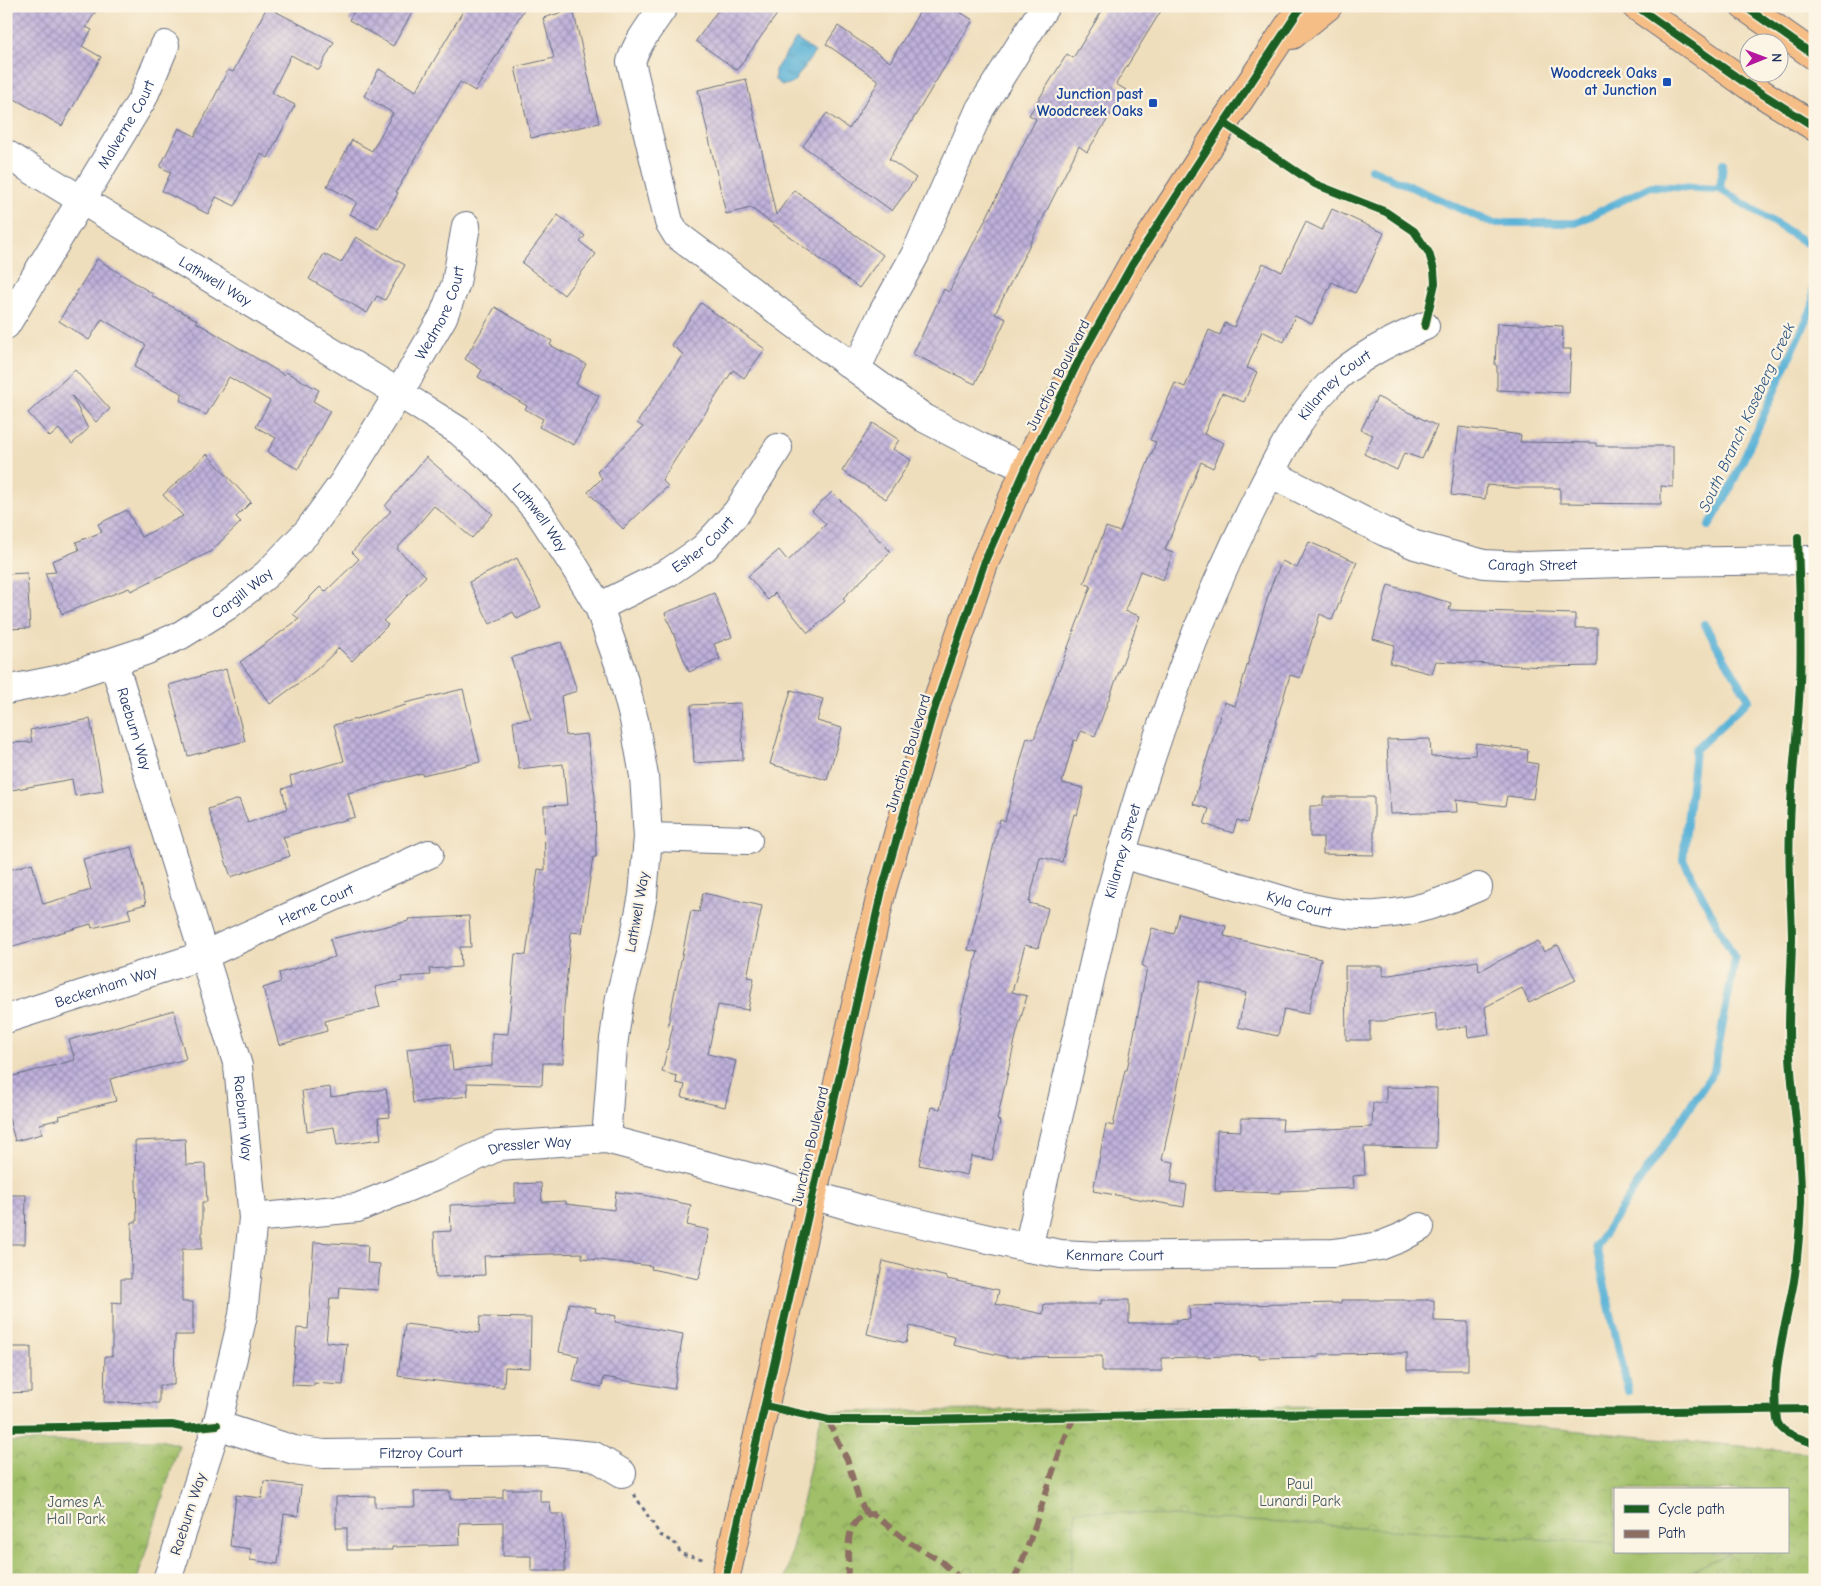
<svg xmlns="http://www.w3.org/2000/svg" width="1821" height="1586" viewBox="0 0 1821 1586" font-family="'Comic Neue',sans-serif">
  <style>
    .park { fill: url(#park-crowns); stroke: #5e7763; fill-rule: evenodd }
    .pitch { fill: #a0bf68; stroke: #5e7763 }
    .water { fill: url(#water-ripples); stroke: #3a709a }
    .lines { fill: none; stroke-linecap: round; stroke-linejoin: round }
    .stream { stroke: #5ab2d7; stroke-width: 8 }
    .building { fill: url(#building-cross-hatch) }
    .minor-casing { stroke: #656c7f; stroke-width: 30 }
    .major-casing { stroke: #656c7f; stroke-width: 30 }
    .path { stroke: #656c7f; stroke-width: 3; stroke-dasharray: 4 4; stroke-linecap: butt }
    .minor { stroke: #fff; stroke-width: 28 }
    .major { stroke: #f6be87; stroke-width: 28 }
    .quiet { stroke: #8d6e63; stroke-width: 6; stroke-dasharray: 12 6; stroke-linecap: butt }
    .cycleway-casing { stroke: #fcf5e5; stroke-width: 11 }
    .cycleway { stroke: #1b5e20; stroke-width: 8 }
    .transit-dot { fill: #1a4fb4; stroke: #fcf5e5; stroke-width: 2 }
    .labels { text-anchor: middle; stroke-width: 4.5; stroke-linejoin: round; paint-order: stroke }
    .transit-label { font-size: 15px; font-weight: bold; fill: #164399; stroke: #fcf5e5; text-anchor: end }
    .street-label { font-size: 15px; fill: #1b2f5e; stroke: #fcf5e5 }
    .park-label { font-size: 15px; fill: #435a61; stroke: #fcf5e5 }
    .water-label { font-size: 16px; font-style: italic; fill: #2e5682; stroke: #fcf5e5 }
  </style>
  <defs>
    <pattern id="park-crowns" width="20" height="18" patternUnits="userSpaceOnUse" patternTransform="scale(1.25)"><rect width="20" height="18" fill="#a0bf68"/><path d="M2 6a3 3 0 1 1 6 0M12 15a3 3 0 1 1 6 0" fill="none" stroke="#829c59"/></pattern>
    <pattern id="water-ripples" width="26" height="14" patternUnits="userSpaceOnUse" patternTransform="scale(1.25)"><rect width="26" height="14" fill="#5ab2d7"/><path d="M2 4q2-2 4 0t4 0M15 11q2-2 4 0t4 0" fill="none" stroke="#4a91b2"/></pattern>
    <pattern id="building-cross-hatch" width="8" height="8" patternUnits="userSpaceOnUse" patternTransform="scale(1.25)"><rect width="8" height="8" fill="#bfb1da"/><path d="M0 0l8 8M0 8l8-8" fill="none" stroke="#9a90b4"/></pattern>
  </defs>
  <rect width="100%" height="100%" fill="#fcf5e5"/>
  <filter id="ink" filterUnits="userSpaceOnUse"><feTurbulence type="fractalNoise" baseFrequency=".02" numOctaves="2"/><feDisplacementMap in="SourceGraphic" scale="10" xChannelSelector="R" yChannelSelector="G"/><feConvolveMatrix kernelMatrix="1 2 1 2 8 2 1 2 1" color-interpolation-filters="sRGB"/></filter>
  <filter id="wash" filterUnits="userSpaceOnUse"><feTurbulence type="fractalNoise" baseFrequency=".0096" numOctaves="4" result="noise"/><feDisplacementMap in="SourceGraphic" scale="20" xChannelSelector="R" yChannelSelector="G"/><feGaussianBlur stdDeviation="1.12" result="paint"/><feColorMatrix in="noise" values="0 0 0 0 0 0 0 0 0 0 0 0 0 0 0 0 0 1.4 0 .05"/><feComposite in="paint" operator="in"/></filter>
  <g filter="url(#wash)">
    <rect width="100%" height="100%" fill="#efdebc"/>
    <g class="park">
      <path d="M1314,1406l501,47v127h-1030l37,-168zM1615,1490h172v62h-172z"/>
      <path d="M131,1440h29l19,5 -42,135h-131v-138z"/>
    </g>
    <path class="pitch" d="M1076,1510l539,34v8h117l-61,28h-601z"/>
    <path class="water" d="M796,39l19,13 -23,32 -10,1 -7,-5v-10z"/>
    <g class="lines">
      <g class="stream">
        <path d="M1371,169l121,54h84l75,-37 69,3"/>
        <path d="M1709,526l20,-35 84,-185v-59l-93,-58 3,-25"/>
        <path d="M1628,1391l-32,-145 118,-175 21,-112 -52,-100 12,-109 54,-51 -45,-75"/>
      </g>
    </g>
    <g id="blocks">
      <g class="building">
        <path d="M6,6h93l-13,21 6,3 -10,16 19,11 -39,69 -56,-32z"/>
        <path d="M357,6h59l-23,40 -44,-26z"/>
        <path d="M466,6h60l-51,85 -15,-9 -64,110 2,1 -20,36 -28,-15 7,-12 -30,-16 25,-46 20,11 21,-38 -29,-17 15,-27 37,22z"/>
        <path d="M721,6h62l-46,64 -41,-29z"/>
        <path d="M923,6h27l23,14 -84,139 27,19 -24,33 -89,-65 24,-33 22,16 30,-48 -53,-37 12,-18 52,36z"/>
        <path d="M1105,6h59l-48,78 10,6 -39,62 -8,-6 -84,168 11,5 -31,65 -62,-30 31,-65 5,3 87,-173 -7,-4 38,-61 6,4z"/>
        <path d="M267,7l67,35 -15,28 -28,-15 -19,38 23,12 -27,53 -7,-4 -26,52 -19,-9 -8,17 -46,-23 9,-19 -11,-5 19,-39 16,8 33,-66 5,2z"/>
        <path d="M573,9l26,114 -68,15 -16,-71 39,-9 -11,-40z"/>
        <path d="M746,79l30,136 18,-25 89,65 -24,33 -108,-80 -25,6 -28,-124z"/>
        <path d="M1332,209l52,24 -17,38 -12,22 -23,-11 -20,42 -17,-8 -11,26 -22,-11 -15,37 10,4 -13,30 -22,-9 -18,41 20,9 -11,25 -12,-6 -36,88 8,3 -10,27 -23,-9 -15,40 15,5 -45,120 -14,-5 -4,10 -3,-1 -12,43 22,5 -7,27 -3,-1 -12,48 -22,-5 -11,46 19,5 -10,40 -13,-3 -13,47 15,4 -11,40 -19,84 3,1 -8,39 -21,-4 -4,19 -48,-10 12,-58 9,2 22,-97 -1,-1 17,-59 -10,-2 32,-131 5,2 22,-84 7,2 24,-68h1l32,-85 -7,-3 22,-56 14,5 36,-90 -6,-2 25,-57 10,4 24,-57 11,5 5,-12 9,4 29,-64 19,9 24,-50 16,8z"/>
        <path d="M558,215l27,21 -5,6 16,12 -32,41 -42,-32z"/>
        <path d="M356,237l49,28 -20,35 -8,-4 -10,17 -58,-34 15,-25 17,9z"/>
        <path d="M97,259l56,35 -1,2 45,24 -1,2 88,53 2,-3 33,18 -6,11 17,10 -32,58 -31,-17 9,-14 -20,-11 14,-26 -41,-24 -23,38 -26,-15 3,-6 -49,-27 12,-22 -44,-26 -13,21 -30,-19z"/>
        <path d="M701,303l64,46 -21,29 -11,-8 -71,110 6,6 -45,43 -35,-37 14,-14 -5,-6 46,-45 -6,-4 46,-69 -12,-9z"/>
        <path d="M495,307l57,34 -2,4 36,19 -10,20 23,12 -25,49 -35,-18 4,-8 -18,-10 2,-3 -49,-29 4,-7 -17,-11z"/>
        <path d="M1497,323l66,3 -1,23h9l-2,44 -72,-3v-24l-2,-1z"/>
        <path d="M75,370l35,39 -14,13 -24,-26 16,33 -16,15 -13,-15 -9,8 -22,-24z"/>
        <path d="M1377,397l60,29 -15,33 -18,-6 -7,17 -33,-16 9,-19 -12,-5z"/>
        <path d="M873,423l26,17 -6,9 18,11 -25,39 -44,-28z"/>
        <path d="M1459,427l62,8 -1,7 76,1v3h77v41l-12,-1v18l-101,-1v-15h-44l-29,-3 -2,14 -34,-4z"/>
        <path d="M207,454l44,48 -15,15 5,5 -31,30 -79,39 -2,-3 -67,26 -17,-41 11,-1 -4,-11 27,-11 -3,-8 26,-10 -4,-8 29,-14 14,27 42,-21 -20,-21z"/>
        <path d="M426,457l67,57 -21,24 -38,-32 -37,43 29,27 -43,45 5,4 -36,36 -13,-13 -24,23 -45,33 -30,-42 59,-43 -6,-5 27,-27 5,5 34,-33 -7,-7 39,-41 -6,-5z"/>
        <path d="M832,492l59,60 -48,46 2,3 -37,32 -33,-40 -7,7 -20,-24 31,-26 9,11 38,-37 -14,-13z"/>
        <path d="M1309,542l48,20 -25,58 -12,-6 -20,64 -10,-3 -43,148 -10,-3 -4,13 -29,-9 5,-15 -16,-5 31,-102 11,4 36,-120 11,-25 15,7z"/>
        <path d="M517,558l24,49 -24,12 -4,-7 -23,12 -21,-42z"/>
        <path d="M27,573l3,55 -24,1v-55z"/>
        <path d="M1388,585l63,18 -2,7 126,4v14h22v38l-53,1 -108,-6 -4,13 -42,-11 5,-18 -22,-6z"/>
        <path d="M714,593l18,44 -18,7 6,15 -31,13 -24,-59z"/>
        <path d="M561,642l16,49 -16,5 5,40 21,-2 8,63 1,60h-3l-11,76 -11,-1 -7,75 -1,56h-20l-1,22 -75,-2 1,13 -55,7 -6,-54 43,-5 3,26 39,-4v-33l16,1 7,-80 11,1 12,-86 7,1 -1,-64 23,-1 -4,-41 -44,5 -6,-48 18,-2 -20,-61z"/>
        <path d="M226,669l19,72 -57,15 -19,-71z"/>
        <path d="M463,689l17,73 -58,13v-2l-74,20 7,24 -72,20 7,19 -59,21 -23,-68 31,-10 9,24 39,-14 -5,-20 10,-3 -2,-10 54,-15 -10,-36 72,-20 -1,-2z"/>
        <path d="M791,690l32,9 -6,22 25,7 -15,52 -57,-16z"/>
        <path d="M741,703l2,57 -49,3 -3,-58z"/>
        <path d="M90,719l13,72 -28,5 -3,-17 -66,12v-48l26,-1 -2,-12z"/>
        <path d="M1430,739l1,18 44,-2 1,-12 52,7 -1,12 11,2 -5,35 -26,-3 -2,10 -49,-6 1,12 -67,2 -3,-74z"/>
        <path d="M1323,797h51v58l-51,-1v-17h-13v-31h13z"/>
        <path d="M132,847l14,57 -18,5 3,10 -39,9 -1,-4 -85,24v-77l26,-8 11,41 48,-14 -8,-31z"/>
        <path d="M703,893l59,13 -15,71 7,1 -6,32 -30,-5 -10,49 28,7 -11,46 -43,-10 3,-12 -9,-2 1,-7 -15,-4 11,-46 -5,-1 23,-114 8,1z"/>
        <path d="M1179,914l47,12 -2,10 97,23 -13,55 -24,-5 -6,27 -40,-9 8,-34 -46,-12 -38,179 12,2 -3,20 16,3 -3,22 -91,-16 13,-67 7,2 12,-56h2l20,-102 -5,-2 10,-38 22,6z"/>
        <path d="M469,916l2,31h-11l1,20 -32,2 1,6 -29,2 1,4 -27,6 5,20 -55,14 2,10 -48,14 -16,-57 18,-6 -2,-9 56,-16 -5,-18 79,-18 -1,-2z"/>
        <path d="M1538,941l6,11 14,-7 18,35 -47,23 -7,-15 -37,19 4,27 -21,3 -1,-11 -29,5 -3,-18 -52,8h-13v19h-24l-1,-74h38v10l95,-15 1,10z"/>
        <path d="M174,1010l12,49 -76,20 6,22 -57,15 1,3 -20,5 2,10 -27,7 -9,-34v-29l69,-18 -6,-20z"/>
        <path d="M330,1087l1,10 55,-8 4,28 -12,1 3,21 -44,6 -3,-18 -27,4 -5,-40z"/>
        <path d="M1386,1087l51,1 -1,60 -72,-1 1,28 -12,1 1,12 -73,3v2l-66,-2 2,-61 24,1v-13l42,1 -1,12 90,-4 1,-24h13z"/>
        <path d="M185,1139l1,26 19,-1 2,38h-5v47h-20v53h11v33h-18l-1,50h-15v18l-55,-1 1,-46h7v-54l9,1v-24h10l1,-57h5l-2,-81z"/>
        <path d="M541,1183l1,19 24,-1v3l48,6 2,-18 28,3 47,10 -4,20 22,5 -10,49 -48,-10 1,-3 -70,-8v-5l-98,3 1,19 -49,2 -2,-45 17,-1 -1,-26 65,-2v-19z"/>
        <path d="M6,1195h20l-1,49h-19z"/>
        <path d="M314,1242l54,3 -1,18 13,1 -2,26 -38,-3 -1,11h-9l-4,44 21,2 -4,41 -29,-2v3l-22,-1 5,-57 11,1z"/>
        <path d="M883,1261l64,16v2l52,11 -3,14 47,10 1,-10h57v-4h28v23h47v-3l14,-1 -1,-13 152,-3v-3h93v21l34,1v48h-61v-17l-88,1v3l-60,1v-3l-97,3v13h-60v-15l-94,1 -55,-12 2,-8 -45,-11 -4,17 -39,-9z"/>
        <path d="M569,1303l27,5 -1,4 21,4 -1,6 68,12 -9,55 -70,-12 -2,10 -29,-6 6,-25 -20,-4z"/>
        <path d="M480,1317l51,1 -1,50 -25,-1 -1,20 -27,-1 -79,-10 7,-52 74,9z"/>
        <path d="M6,1347h25v45l-25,1z"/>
        <path d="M264,1481l37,5 -3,30 -14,-2 -6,50 -28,-4 1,-11 -21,-3 6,-51 26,3z"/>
        <path d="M503,1489h37v13h10l1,12h13l1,57h-34v-15h-28v-34l-44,1 1,22 -68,2v3h-45v-22h-11v-31l39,-1v11h40l-1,-15 36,-1v8l53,-1z"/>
      </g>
    </g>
  </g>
  <g filter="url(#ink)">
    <use href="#blocks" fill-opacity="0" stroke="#656c7f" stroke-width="1"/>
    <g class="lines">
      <defs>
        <g id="minor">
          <path d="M664,6c-12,18 -27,36 -33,56l38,160 8,13 142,107 105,76 60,31 42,19"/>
          <path id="s1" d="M6,154l393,239 60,38 41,36 40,47 33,50 26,43 22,63 13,50 10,56 4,61 -5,58 -10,50 -13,52 -7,49 -7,93"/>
          <path id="s2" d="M6,325l137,-227 22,-53"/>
          <path d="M857,368l25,-54 33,-59 65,-146 65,-103"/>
          <path id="s3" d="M1270,473l115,59 30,13 69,19 41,2 129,-4 161,-2"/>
          <path id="s4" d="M599,607l70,-35 35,-24 33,-36 41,-64"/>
          <path id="s5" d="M114,663l124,403 15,152 -10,97 -26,110 -50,155"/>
          <path id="s6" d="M6,690l55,-11 84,-28 36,-16 46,-29 40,-32 41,-43 35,-48 56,-90 44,-76 13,-34 10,-57"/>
          <path d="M648,837l100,3"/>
          <path id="s7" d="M1121,854c44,12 88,25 132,37 39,12 81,26 123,24 40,-3 65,-12 102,-28"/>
          <path id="s8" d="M6,1019l198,-64 225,-101"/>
          <path id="s9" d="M253,1218l104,-10 78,-32 64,-30 107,-7 159,42 102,30 161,37 33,6 38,2 235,-3 46,-7 20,-8 20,-11"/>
          <path id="s10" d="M1028,1248l79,-342c37,-139 84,-278 150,-407 20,-40 40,-82 72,-114 27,-28 62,-44 96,-59"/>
          <path id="s11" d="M217,1425l77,25 30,4 220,-3 50,5 28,17"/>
        </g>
        <g id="major">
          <path d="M1636,6l112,79 67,42"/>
          <path d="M1744,6l71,50"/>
          <path d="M1292,35l36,-29"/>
          <path d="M725,1580l157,-690 50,-174 53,-155 41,-93 52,-106 54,-97 92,-142 78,-117"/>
        </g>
      </defs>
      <use href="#minor" class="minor-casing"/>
      <use href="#major" class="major-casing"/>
      <path class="path" d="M634,1494l26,41 16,9 5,10 22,5"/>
      <use href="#minor" class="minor"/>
      <use href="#major" class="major"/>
      <g class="quiet">
        <path d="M829,1420l6,17 12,22 12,41 8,14"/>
        <path d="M847,1580c4,-22 -7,-65 26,-66l37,29 32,19 20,18"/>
        <path d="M1014,1580c24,-53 36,-110 60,-163"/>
      </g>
      <defs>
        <g id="cycleway">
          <path d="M1636,6l112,79 67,42"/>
          <path d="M1744,6l71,50"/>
          <path d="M1224,123l91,61 71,28 28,19 15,22 5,17 1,13 -10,43"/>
          <path d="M1798,537c1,48 4,96 2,145 -2,48 -9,97 -10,145 -2,36 1,72 2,108 0,31 -3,62 -3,94 0,58 13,115 12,173 -1,26 -3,53 -7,79 -8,45 -24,93 -17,139 2,14 27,19 38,24"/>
          <path d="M765,1406l64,14h94l271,-6 398,-2 223,-3"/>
          <path d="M6,1428l166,-3 14,3 31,-3"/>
          <path d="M725,1580l157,-690 50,-174 53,-155 41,-93 52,-106 54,-97 92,-142 78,-117"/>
        </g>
      </defs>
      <use href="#cycleway" class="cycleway-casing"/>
      <use href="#cycleway" class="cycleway"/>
    </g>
  </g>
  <g class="transit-dot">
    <rect x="1662" y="77" width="10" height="10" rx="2.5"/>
    <rect x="1148" y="98" width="10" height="10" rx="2.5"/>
  </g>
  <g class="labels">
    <g class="transit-label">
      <text x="1657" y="78">Woodcreek Oaks<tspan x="1657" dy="17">at Junction</tspan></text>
      <text x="1143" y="99">Junction past<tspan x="1143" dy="17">Woodcreek Oaks</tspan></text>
    </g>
    <g class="street-label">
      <text dy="5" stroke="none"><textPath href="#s2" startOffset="234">Malverne Court</textPath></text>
      <text dy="5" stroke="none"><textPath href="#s1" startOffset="245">Lathwell Way</textPath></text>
      <text dy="5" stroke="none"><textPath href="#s6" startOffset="605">Wedmore Court</textPath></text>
      <text transform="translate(1058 375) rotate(-63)" y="5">Junction Boulevard</text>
      <text dy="5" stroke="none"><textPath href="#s10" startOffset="925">Killarney Court</textPath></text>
      <text dy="5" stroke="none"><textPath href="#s1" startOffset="650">Lathwell Way</textPath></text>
      <text dy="5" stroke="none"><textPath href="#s4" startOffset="122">Esher Court</textPath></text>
      <text dy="5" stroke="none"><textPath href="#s3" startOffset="282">Caragh Street</textPath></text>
      <text dy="5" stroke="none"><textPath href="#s6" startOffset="258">Cargill Way</textPath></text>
      <text dy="5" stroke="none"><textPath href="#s5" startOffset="69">Raeburn Way</textPath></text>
      <text transform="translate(908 753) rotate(-73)" y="5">Junction Boulevard</text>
      <text dy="5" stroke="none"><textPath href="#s10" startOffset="408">Killarney Street</textPath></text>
      <text dy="5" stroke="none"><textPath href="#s7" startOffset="185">Kyla Court</textPath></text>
      <text dy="5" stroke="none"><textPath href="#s8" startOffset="331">Herne Court</textPath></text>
      <text transform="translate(637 912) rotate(-80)" y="5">Lathwell Way</text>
      <text dy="5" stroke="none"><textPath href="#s8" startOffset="105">Beckenham Way</textPath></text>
      <text dy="5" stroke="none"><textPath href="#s5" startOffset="474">Raeburn Way</textPath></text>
      <text transform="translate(810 1146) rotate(-77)" y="5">Junction Boulevard</text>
      <text dy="5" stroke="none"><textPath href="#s9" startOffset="290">Dressler Way</textPath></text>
      <text dy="5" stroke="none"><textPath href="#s9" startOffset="890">Kenmare Court</textPath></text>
      <text dy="5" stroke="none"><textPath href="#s11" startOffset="208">Fitzroy Court</textPath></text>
      <text transform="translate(188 1514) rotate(-72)" y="5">Raeburn Way</text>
    </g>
    <g class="park-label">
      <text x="1300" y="1489">Paul<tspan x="1300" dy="17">Lunardi Park</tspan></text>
      <text x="76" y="1507">James A.<tspan x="76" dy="17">Hall Park</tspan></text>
    </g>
    <g class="water-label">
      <text transform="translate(1746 417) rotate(-65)" y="6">South Branch Kaseberg Creek</text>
    </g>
  </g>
  <rect width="1821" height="1586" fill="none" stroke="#fcf5e5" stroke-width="25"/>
  <rect x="1614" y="1488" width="175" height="65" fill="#fcf5e5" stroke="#a2a6af"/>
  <rect x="1624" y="1505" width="25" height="8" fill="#1b5e20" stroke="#a2a6af"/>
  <text x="1658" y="1514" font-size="15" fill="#1b2f5e">Cycle path</text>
  <rect x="1624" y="1530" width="25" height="8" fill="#8d6e63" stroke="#a2a6af"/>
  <text x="1658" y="1538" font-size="15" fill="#1b2f5e">Path</text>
  <g transform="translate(1764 58) rotate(89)"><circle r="24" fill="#fcf5e5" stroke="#a2a6af"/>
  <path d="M0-4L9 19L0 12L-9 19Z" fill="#b5179e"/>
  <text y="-8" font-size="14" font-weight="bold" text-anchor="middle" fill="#1b2f5e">N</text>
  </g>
</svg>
